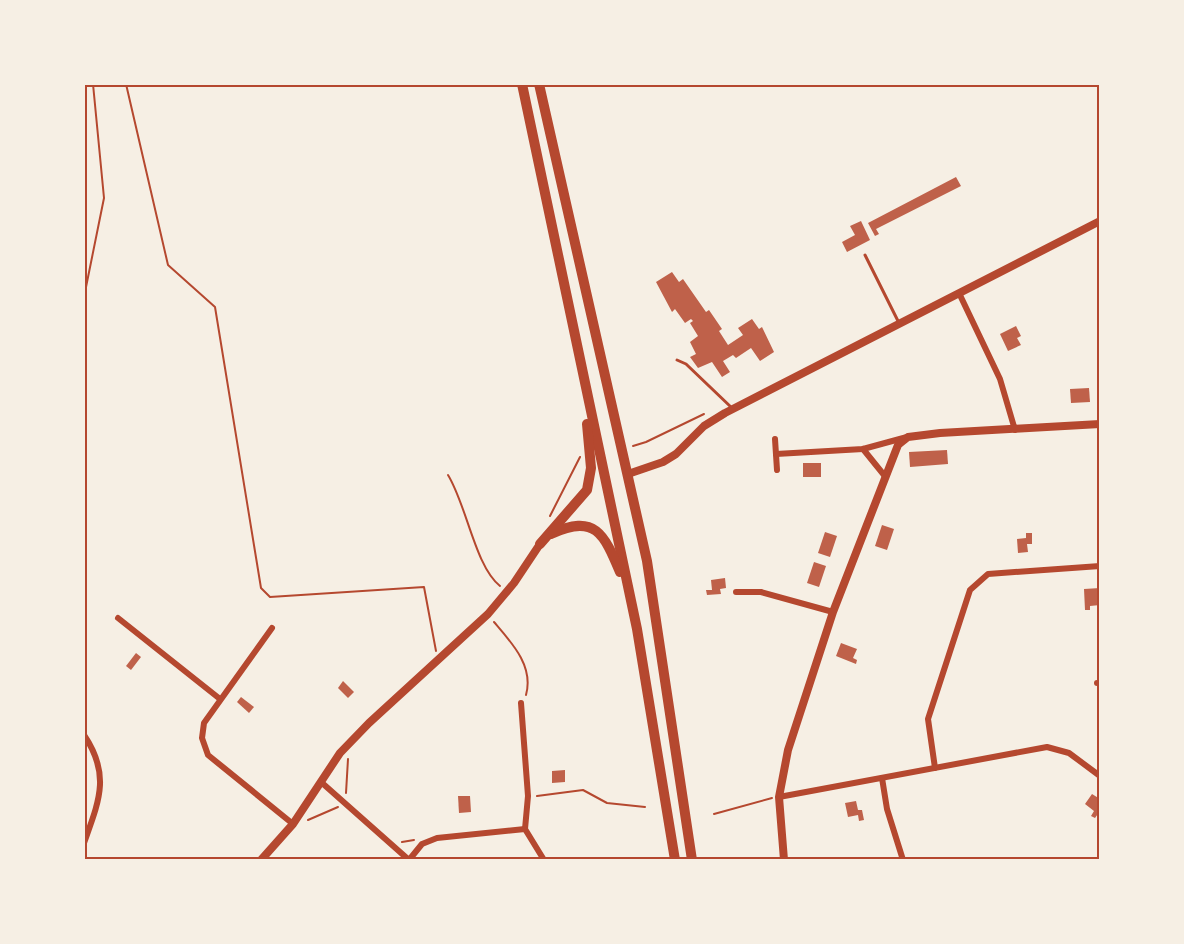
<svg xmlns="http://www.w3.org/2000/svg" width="1184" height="944" viewBox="0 0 1184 944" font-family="'Varela Round',sans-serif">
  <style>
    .building { fill: #bf614a }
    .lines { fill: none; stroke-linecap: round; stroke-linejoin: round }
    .path { stroke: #b5482f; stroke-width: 2 }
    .service { stroke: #b5482f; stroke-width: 3 }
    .minor { stroke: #b5482f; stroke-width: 6 }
    .tertiary { stroke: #b5482f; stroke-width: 8 }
    .trunk { stroke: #b5482f; stroke-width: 10 }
    .neatline { fill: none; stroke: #b5482f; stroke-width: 2 }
  </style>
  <rect width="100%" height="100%" fill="#f6efe4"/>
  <g class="building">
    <path d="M956,177l5,9 -85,43 3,5 -4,2 -7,-13z"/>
    <path d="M861,221l9,19 -23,12 -5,-10 13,-7 -5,-9z"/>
    <path d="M672,272l7,10 4,-3 23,33 3,-2 13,19 -3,2 9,14 15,-10 -5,-7 14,-9 7,10 3,-2 12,25 -14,9 -9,-13 -15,10 -3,-3 -10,6 7,11 -8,5 -10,-15 -14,6 -8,-11 6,-3 -6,-12 8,-6 -8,-13 3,-2 -2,-2 -6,4 -10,-14 -3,3 -16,-30z"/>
    <path d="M1016,326l5,10 -4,2 4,7 -13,6 -8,-17z"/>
    <path d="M1089,388l1,14 -19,1 -1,-14z"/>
    <path d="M947,450l1,14 -38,3 -1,-15z"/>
    <rect x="803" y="463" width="18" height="14"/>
    <path d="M882,525l12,4 -7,21 -12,-4z"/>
    <path d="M825,532l12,4 -7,21 -12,-4z"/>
    <path d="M1026,533h6v11h-5l1,8 -10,1 -1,-14 9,-1z"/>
    <path d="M814,562l12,4 -7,21 -12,-4z"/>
    <path d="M725,578l1,10 -6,1 1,5 -14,1 -1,-5h6l-1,-10z"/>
    <path d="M1100,588v17l-10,1v4h-5l-1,-21z"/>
    <path d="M841,643l16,6 -4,9 4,2 -1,4 -20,-8z"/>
    <path d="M136,653l5,4 -10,13 -5,-4z"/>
    <path d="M343,681l11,11 -6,6 -10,-10z"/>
    <path d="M241,697l13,10 -5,6 -12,-11z"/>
    <path d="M565,770v12l-13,1v-12z"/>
    <path d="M1092,794l8,5 -2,9 2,3 -5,7 -4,-2 3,-5 -9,-7z"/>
    <path d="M458,796h12l1,16 -12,1z"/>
    <path d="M856,801l2,9h4l2,10 -5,1 -1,-6 -10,2 -3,-14z"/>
  </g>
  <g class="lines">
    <g class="path">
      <path d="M126,84l42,181 47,42 46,281 9,9 154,-10 12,64"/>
      <path d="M84,297l20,-99 -11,-114"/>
      <path d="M633,446l13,-4 58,-28"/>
      <path d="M448,475c19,31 27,91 52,111"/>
      <path d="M550,516l30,-59"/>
      <path d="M494,622c18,21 40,44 32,73"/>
      <path d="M346,793l2,-34"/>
      <path d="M537,796l46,-6 24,13 38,4"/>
      <path d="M714,814l58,-16"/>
      <path d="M308,820l30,-13"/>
      <path d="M402,842l12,-2"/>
    </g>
    <g class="service">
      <path d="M865,255l34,68"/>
      <path d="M677,360l9,4 46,44"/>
    </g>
    <g class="minor">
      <path d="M959,293l41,86 15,51"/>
      <path d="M775,439l2,31"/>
      <path d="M863,449l21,26"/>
      <path d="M776,454l87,-5 44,-12"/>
      <path d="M736,592h25l72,20"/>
      <path d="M118,618l102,81"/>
      <path d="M272,628l-68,95 -2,15 6,17 85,69"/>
      <path d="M1097,683h3"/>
      <path d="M521,703l7,93 -3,33 19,31"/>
      <path d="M84,735c27,40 15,66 0,108"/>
      <path d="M935,768l-7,-49 42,-129 18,-16 112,-8"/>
      <path d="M882,778l5,31 16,51"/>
      <path d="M321,782l88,78"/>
      <path d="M779,797l268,-50 22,6 31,23"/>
      <path d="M409,860l13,-16 15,-6 88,-9"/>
    </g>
    <g class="tertiary">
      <path d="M628,474l35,-12 13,-8 28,-28 21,-13 375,-192"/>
      <path d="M261,860l32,-36 47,-71 29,-30 119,-109 26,-31 26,-39"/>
      <path d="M784,860l-5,-63 9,-47 45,-138 65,-167 10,-8 32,-4 160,-9"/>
    </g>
    <g class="trunk">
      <path d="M522,84l115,545 38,231"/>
      <path d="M539,84l108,477 45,299"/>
      <path d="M551,534c44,-21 53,0 69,38"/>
      <path d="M540,544l47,-54 4,-22 -4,-44"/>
    </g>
  </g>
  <rect width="1184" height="944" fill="none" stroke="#f6efe4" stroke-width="171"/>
  <rect x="86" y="86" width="1012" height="772" class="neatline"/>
</svg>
